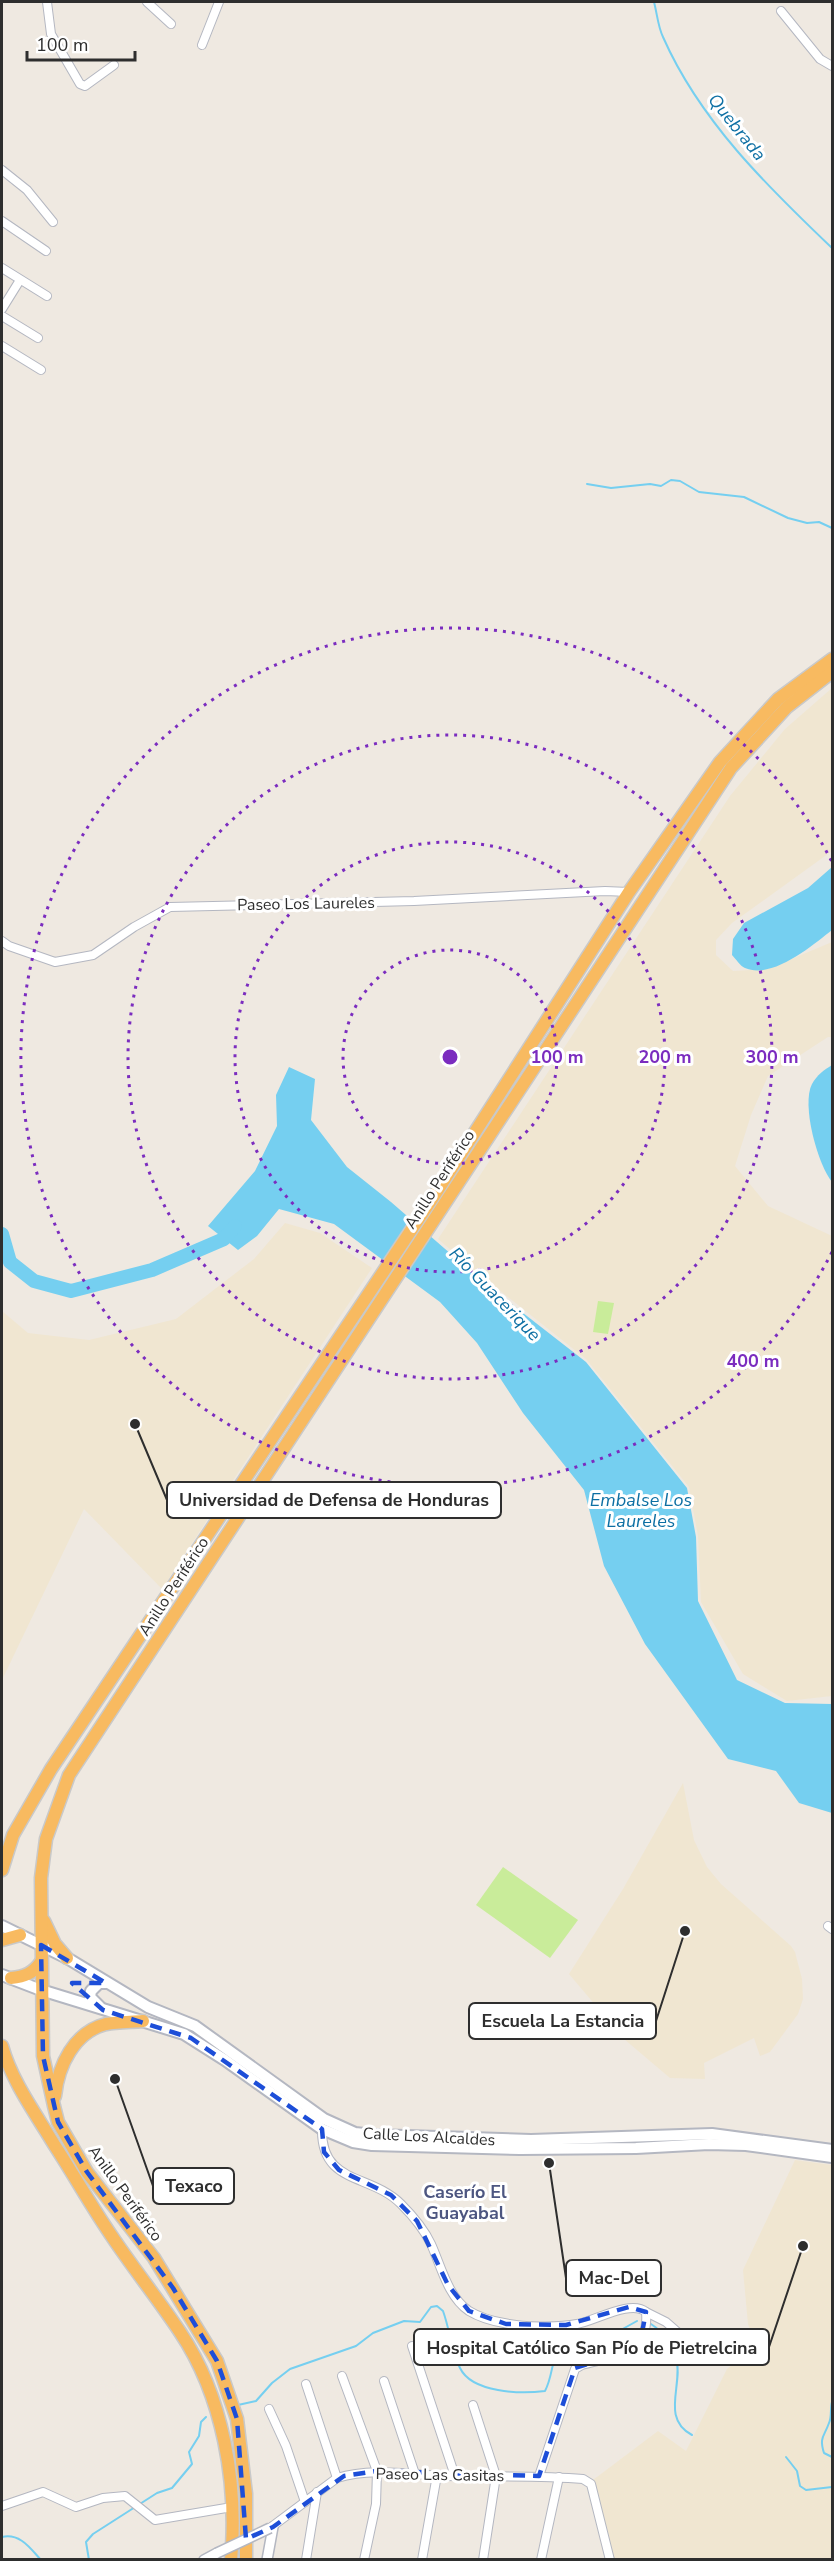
<svg xmlns="http://www.w3.org/2000/svg" width="834" height="2561" viewBox="0 0 834 2561" font-family="'Nunito Sans',sans-serif">
  <style>
    .education { fill: #f0e6d1 }
    .pitch { fill: #c9ec9a }
    .water { fill: #75cff0 }
    .lines { fill: none; stroke-linecap: round; stroke-linejoin: round }
    .stream { stroke: #75cff0; stroke-width: 2 }
    .river { stroke: #75cff0; stroke-width: 14 }
    .minor-casing { stroke: #b4b7c1; stroke-width: 10 }
    .tertiary-casing { stroke: #b4b7c1; stroke-width: 12 }
    .secondary-casing { stroke: #b4b7c1; stroke-width: 14 }
    .trunk-casing { stroke: #c9c9c9; stroke-width: 15 }
    .minor { stroke: #fff; stroke-width: 8 }
    .tertiary { stroke: #fff; stroke-width: 9 }
    .secondary { stroke: #fff; stroke-width: 10 }
    .trunk { stroke: #f8ba60; stroke-width: 12 }
    .tertiary-bridge-casing { stroke: #b4b7c1; stroke-width: 12; stroke-linecap: butt }
    .tertiary-bridge { stroke: #fff; stroke-width: 9 }
    .marked { fill: none; stroke: #1d4ed8; stroke-width: 4.5; stroke-dasharray: 12 8; stroke-linejoin: round }
    .ring { fill: none; stroke: #7b2cbf; stroke-width: 3; stroke-dasharray: 3 6 }
    .labels { text-anchor: middle; stroke-width: 6; stroke-linejoin: round; paint-order: stroke }
    .street-label { font-size: 16px; fill: #2e2e2e; stroke: #fff }
    .water-label { font-size: 18px; font-style: italic; fill: #0d6fa3; stroke: #fff }
    .neighbourhood-label { font-size: 18px; font-weight: bold; fill: #4d5680; stroke: #fff }
    .centre { fill: #7b2cbf; stroke: #fff; stroke-width: 3 }
    .ring-label { font-size: 18px; text-anchor: middle; font-weight: bold; fill: #7b2cbf; stroke: #fff; stroke-width: 6; stroke-linejoin: round; paint-order: stroke }
    .leader { fill: none; stroke: #2e2e2e; stroke-width: 2 }
    .callout-dot { fill: #2e2e2e; stroke: #fff; stroke-width: 2 }
    .callout { fill: #fff; stroke: #2e2e2e; stroke-width: 2 }
    .callout-label { font-size: 18px; text-anchor: middle; font-weight: bold; fill: #2e2e2e }
  </style>
  <rect width="100%" height="100%" fill="#efe9e1"/>
  <g class="education">
    <path d="M832,688v163l-100,72 -16,17v15l17,16 35,-2 64,-27v95h-4l-60,39 -17,39 -16,51 33,40 64,30v460l-45,5 -44,-27 -42,-72 -3,-66 -9,-49 -103,-128 -102,-81 -46,-39 292,-443 55,-67z"/>
    <path d="M285,1223l35,10 52,35 -210,321 -78,-80 -82,171v-369l26,22 61,7 87,-21 78,-60z"/>
    <path d="M683,1783l11,57 13,27 14,17 70,62 4,6 7,27 1,20 -5,15 -28,38 -10,4 -6,-18 -50,25 1,16 -35,-1 -46,-39 -55,-65 54,-85z"/>
    <path d="M795,2160l37,5v394h-219l-20,-79 65,-49 28,20 41,-82 29,-23 -8,-22 -5,-54z"/>
  </g>
  <g class="pitch">
    <path d="M598,1301l16,2 -6,31 -15,-2z"/>
    <path d="M503,1867l75,53 -28,38 -74,-53z"/>
  </g>
  <g class="water">
    <path d="M832,867v63c-19,15 -60,50 -87,38 -5,-2 -9,-9 -13,-13l1,-16 11,-16 64,-35z"/>
    <path d="M832,1065v117c-14,-17 -31,-77 -20,-98 5,-9 12,-14 20,-19z"/>
    <path d="M289,1067l26,12 -4,41 36,47 44,35 91,79 104,81 101,126 9,49 2,64 39,79 48,23 47,1v109l-33,-10 -23,-32 -48,-12 -83,-115 -41,-78 -20,-76 -61,-77 -46,-70 -37,-41 -106,-78 -55,-15 -22,27 -19,14 -30,-24 47,-55 22,-45 -1,-31z"/>
  </g>
  <g class="lines">
    <g class="stream">
      <path d="M654,2c3,11 4,25 9,35 37,84 104,149 169,211"/>
      <path d="M587,484l24,4 39,-4 11,2 10,-6 9,1 19,11 45,5 44,21 19,5 12,-1 13,6"/>
      <path d="M651,2324c12,8 21,19 25,33 8,27 -16,61 16,78"/>
      <path d="M832,2402c-2,7 0,15 -3,21 -5,14 -10,14 -5,30l8,4"/>
      <path d="M238,2405l18,-4 16,-18 18,-14 66,-23 17,-13 31,-12 16,1 11,-15 6,-1 6,5c7,19 8,39 17,57 12,25 61,26 85,23 8,-15 6,-31 15,-45l59,-15 18,-10"/>
      <path d="M786,2457l11,14 3,15 6,4 26,-3"/>
      <path d="M2,2537c18,-4 28,11 39,23"/>
      <path d="M89,2560l-3,-18 7,-8 64,-41 15,-5 20,-24 -3,-12 10,-16 2,-14 5,-5"/>
    </g>
    <path class="river" d="M2,1234l8,28 24,19 37,10 81,-21 72,-31 11,-13"/>
    <defs>
      <g id="minor">
        <path d="M47,2l4,32 29,50 5,2 29,-21"/>
        <path d="M147,2l24,22"/>
        <path d="M781,11l39,48 12,7"/>
        <path d="M202,45l17,-43"/>
        <path d="M2,170l25,20 26,32"/>
        <path d="M2,221l44,30"/>
        <path d="M2,268l45,28"/>
        <path d="M2,309l18,-29"/>
        <path d="M2,316l36,22"/>
        <path d="M2,346l39,24"/>
        <path d="M2,941l7,5 46,16 38,-7 41,-28 36,-20 244,-6 191,-10 24,1"/>
        <path d="M828,1926l4,3"/>
        <path d="M322,2129c-1,56 48,44 79,75 12,12 23,25 30,40 10,22 17,53 38,67 10,6 23,10 35,12 18,4 54,5 73,1 18,-3 54,-25 69,-12 4,43 -32,44 -64,53l-7,4 -36,107"/>
        <path d="M646,2312l20,10 16,14"/>
        <path d="M412,2346l43,130"/>
        <path d="M342,2376l35,95 -1,33 -12,56"/>
        <path d="M384,2381l31,93"/>
        <path d="M306,2384l31,94"/>
        <path d="M473,2405l23,71 -13,84"/>
        <path d="M269,2409l17,37 19,56"/>
        <path d="M2,2506l41,-14 33,15 27,-9 22,-2 30,24 77,-13"/>
        <path d="M270,2528l67,-50c36,-11 74,-3 111,-2 45,1 90,-1 135,3l8,5 19,76"/>
        <path d="M306,2560l11,-68"/>
        <path d="M422,2560l15,-85"/>
        <path d="M541,2560l18,-83"/>
      </g>
      <g id="tertiary">
        <path d="M204,2560l13,-7"/>
        <path d="M267,2560l6,-33"/>
      </g>
      <g id="secondary">
        <path d="M2,1926l65,32 81,49 47,19 129,93 31,14 19,2 157,5 181,-6 120,16"/>
        <path d="M2,1975l39,15 143,44 41,26 97,69 31,13 19,3 148,4 116,-1 73,-4 37,1 86,12"/>
        <path d="M100,2007l-10,-10 1,-6 8,-8h7"/>
      </g>
      <g id="trunk">
        <path d="M2,1870l11,-35 38,-66 383,-573 195,-304 91,-130 58,-63 54,-40"/>
        <path d="M44,1921l11,23 12,14"/>
        <path d="M2,1940l18,-5"/>
        <path d="M11,1978c14,-1 22,-5 30,-16"/>
        <path d="M2,2046c10,36 34,68 53,100 19,29 36,60 56,89 22,33 47,64 69,97 43,64 58,151 51,228"/>
        <path d="M55,2096c3,-30 19,-64 51,-72 11,-2 25,-2 37,-3"/>
        <path d="M246,2560v-66l-9,-75 -20,-58 -63,-103 -67,-86 -29,-50 -4,-16 -11,-50 -2,-178 5,-39 23,-64 662,-1007 56,-61 45,-35"/>
      </g>
    </defs>
    <use href="#minor" class="minor-casing"/>
    <use href="#tertiary" class="tertiary-casing"/>
    <use href="#secondary" class="secondary-casing"/>
    <use href="#trunk" class="trunk-casing"/>
    <use href="#minor" class="minor"/>
    <use href="#tertiary" class="tertiary"/>
    <use href="#secondary" class="secondary"/>
    <use href="#trunk" class="trunk"/>
    <defs>
      <path id="tertiary-bridge" d="M217,2553l53,-25"/>
    </defs>
    <use href="#tertiary-bridge" class="tertiary-bridge-casing"/>
    <use href="#tertiary-bridge" class="tertiary-bridge"/>
  </g>
  <path class="marked" d="M41,1945l65,38h-34l31,27 88,28 131,91 2,23 15,18 52,25 26,26 31,64 21,26 37,13 60,1 63,-18 17,5 -6,31 -8,7 -57,18 -36,108 -162,-5 -33,5 -71,51 -27,12 -9,-120 -20,-58 -44,-73 -86,-116 -29,-50 -15,-66z"/>
  <g class="ring">
    <circle cx="450" cy="1057" r="107"/>
    <circle cx="450" cy="1057" r="215"/>
    <circle cx="450" cy="1057" r="322"/>
    <path d="M832 1252A429 429 0 1 1 832 862"/>
  </g>
  <g class="labels">
    <g class="street-label">
      <text transform="translate(306 903) rotate(-1)" y="6">Paseo Los Laureles</text>
      <text transform="translate(439 1179) rotate(-57)" y="6">Anillo Periférico</text>
      <text transform="translate(173 1586) rotate(-57)" y="6">Anillo Periférico</text>
      <text transform="translate(429 2136) rotate(3)" y="6">Calle Los Alcaldes</text>
      <text transform="translate(126 2193) rotate(54)" y="6">Anillo Periférico</text>
      <text transform="translate(440 2474) rotate(1)" y="6">Paseo Las Casitas</text>
    </g>
    <g class="water-label">
      <text transform="translate(737 127) rotate(51)" y="6">Quebrada</text>
      <text transform="translate(495 1294) rotate(46)" y="6">Río Guacerique</text>
      <text x="641" y="1506">Embalse Los<tspan x="641" dy="21">Laureles</tspan></text>
    </g>
    <g class="neighbourhood-label">
      <text x="465" y="2198">Caserío El<tspan x="465" dy="21">Guayabal</tspan></text>
    </g>
  </g>
  <circle cx="450" cy="1057" r="9" class="centre"/>
  <g class="ring-label">
    <text x="557" y="1063">100 m</text>
    <text x="665" y="1063">200 m</text>
    <text x="772" y="1063">300 m</text>
    <text x="753" y="1367">400 m</text>
  </g>
  <path class="leader" d="M135 1424L167 1500M685 1931L656 2021M115 2079L153 2186M549 2163L566 2278M803 2246L769 2347"/>
  <g class="callout-dot">
    <circle cx="135" cy="1424" r="6"/>
    <circle cx="685" cy="1931" r="6"/>
    <circle cx="115" cy="2079" r="6"/>
    <circle cx="549" cy="2163" r="6"/>
    <circle cx="803" cy="2246" r="6"/>
  </g>
  <g class="callout">
    <rect x="167" y="1482" width="334" height="36" rx="6"/>
    <rect x="469" y="2003" width="187" height="36" rx="6"/>
    <rect x="153" y="2168" width="81" height="36" rx="6"/>
    <rect x="566" y="2260" width="95" height="36" rx="6"/>
    <rect x="414" y="2329" width="355" height="36" rx="6"/>
  </g>
  <g class="callout-label">
    <text x="334" y="1506">Universidad de Defensa de Honduras</text>
    <text x="563" y="2027">Escuela La Estancia</text>
    <text x="194" y="2192">Texaco</text>
    <text x="614" y="2284">Mac-Del</text>
    <text x="592" y="2354">Hospital Católico San Pío de Pietrelcina</text>
  </g>
  <rect width="834" height="2561" fill="none" stroke="#2e2e2e" stroke-width="6"/>
  <path d="M27 51v9h108v-9" fill="none" stroke="#2e2e2e" stroke-width="3"/>
  <text x="36" y="51" font-size="18" fill="#2e2e2e" stroke="#ffffff" stroke-width="4.5" paint-order="stroke">100 m</text>
</svg>
